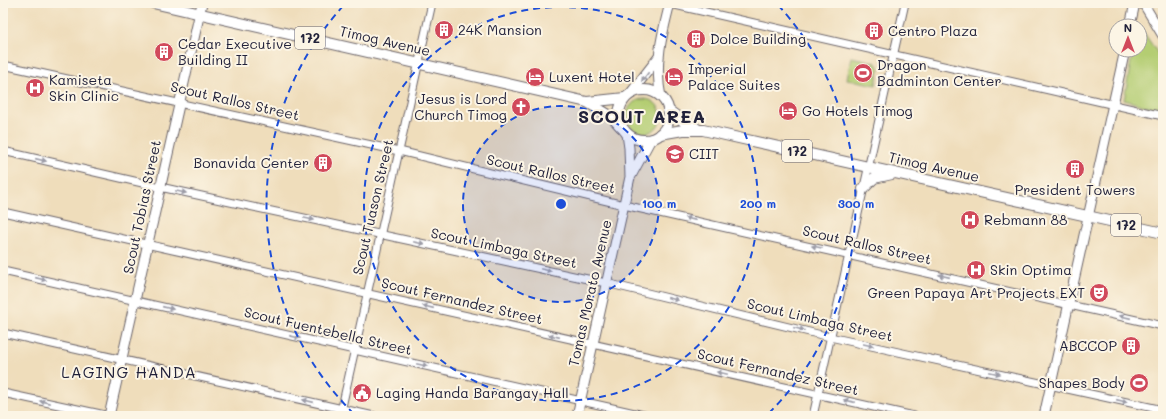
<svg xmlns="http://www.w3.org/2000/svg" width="1166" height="419" viewBox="0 0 1166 419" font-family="Mali,sans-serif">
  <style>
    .green { fill: #b4cd72; stroke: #6b7856 }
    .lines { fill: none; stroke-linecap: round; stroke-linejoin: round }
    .street-casing { stroke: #6a6368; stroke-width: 9 }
    .secondary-casing { stroke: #6a6368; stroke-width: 11 }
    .primary-casing { stroke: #6a6368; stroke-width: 12 }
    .street { stroke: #fff; stroke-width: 7 }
    .secondary { stroke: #fff; stroke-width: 9 }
    .primary { stroke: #fff; stroke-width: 10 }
    .oneway { fill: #9c9ca7 }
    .ring { fill: none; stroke: #1d4ed8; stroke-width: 2; stroke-dasharray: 7 5 }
    .labels { text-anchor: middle; stroke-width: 4; stroke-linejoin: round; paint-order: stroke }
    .shield { fill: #fcf5e5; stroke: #63616e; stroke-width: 1 }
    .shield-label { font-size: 13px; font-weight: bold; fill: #22223b }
    .poi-label { font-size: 14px; fill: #22223b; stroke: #fcf5e5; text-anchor: start }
    .street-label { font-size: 14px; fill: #22223b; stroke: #fcf5e5 }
    .quarter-label { font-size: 16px; letter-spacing: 1px; fill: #22223b; stroke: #fcf5e5 }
    .district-label { font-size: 18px; font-weight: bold; letter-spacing: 1px; fill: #22223b; stroke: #fcf5e5 }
    .centre { fill: #1d4ed8; stroke: #fcf5e5; stroke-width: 2 }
    .ring-label { font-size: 12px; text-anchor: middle; font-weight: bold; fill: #1d4ed8; stroke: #fcf5e5; stroke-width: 4; stroke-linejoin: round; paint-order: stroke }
  </style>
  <rect width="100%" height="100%" fill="#fcf5e5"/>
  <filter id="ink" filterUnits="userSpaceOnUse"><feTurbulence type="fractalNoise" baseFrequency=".025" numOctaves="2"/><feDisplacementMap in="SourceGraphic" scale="8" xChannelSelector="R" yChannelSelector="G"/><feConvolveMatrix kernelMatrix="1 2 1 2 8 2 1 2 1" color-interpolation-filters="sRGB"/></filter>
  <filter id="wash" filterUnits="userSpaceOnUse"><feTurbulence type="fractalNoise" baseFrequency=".012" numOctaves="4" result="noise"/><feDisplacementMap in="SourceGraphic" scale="16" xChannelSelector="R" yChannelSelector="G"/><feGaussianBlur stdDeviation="0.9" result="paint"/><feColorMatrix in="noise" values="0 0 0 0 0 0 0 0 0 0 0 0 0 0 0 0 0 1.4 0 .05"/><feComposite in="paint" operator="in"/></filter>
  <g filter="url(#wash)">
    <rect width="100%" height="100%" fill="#efddbb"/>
    <g class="green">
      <path d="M1140,27l23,34v50l-39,-11 9,-50h7z"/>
      <path d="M851,57l24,5 4,6 -3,17 -29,-6z"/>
      <circle cx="644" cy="116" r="17"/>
    </g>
  </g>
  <g filter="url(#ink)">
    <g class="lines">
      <defs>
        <g id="street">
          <path d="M666,3l497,113"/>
          <path d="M3,65l396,86 225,54 539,121"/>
          <path d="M3,151l157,36 446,96 224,54 333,73"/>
          <path d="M3,212l911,204"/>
          <path d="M3,271l645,145"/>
          <path d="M3,333l371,83"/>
          <path d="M3,393l107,23"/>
          <path d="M340,416l92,-413"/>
          <path d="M813,416l92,-413"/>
        </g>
        <g id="secondary">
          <path d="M1143,3l20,33"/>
          <path d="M1130,26l5,-23"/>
          <path d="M630,94l28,-36"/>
          <path d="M661,97c-7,-32 1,-63 9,-94"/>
          <path d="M631,176l20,-37"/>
          <path d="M109,416l93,-413"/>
          <path d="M577,416l53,-239 -1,-29 -2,-14"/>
          <path d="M1044,416l81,-366"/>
        </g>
        <g id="primary">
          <path d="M153,3l434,99 25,15 9,10"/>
          <circle cx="644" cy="115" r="25"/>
          <path d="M587,102l38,-4"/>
          <path d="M668,110l18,13 10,5"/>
          <path d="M660,134l23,-4h20l460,103"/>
          <path d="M863,189l11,-11 18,-4"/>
        </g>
      </defs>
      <use href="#street" class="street-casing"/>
      <use href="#secondary" class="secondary-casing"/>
      <use href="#primary" class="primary-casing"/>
      <use href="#street" class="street"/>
      <use href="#secondary" class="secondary"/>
      <use href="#primary" class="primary"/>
    </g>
    <defs><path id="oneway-solid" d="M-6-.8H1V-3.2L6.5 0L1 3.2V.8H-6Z"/></defs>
    <g class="oneway">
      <use href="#oneway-solid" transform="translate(645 77) rotate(127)"/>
      <use href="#oneway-solid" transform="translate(41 160) rotate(13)"/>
      <use href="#oneway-solid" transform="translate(181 192) rotate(12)"/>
      <use href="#oneway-solid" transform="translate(309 219) rotate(12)"/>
      <use href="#oneway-solid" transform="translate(690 219) rotate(-167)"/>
      <use href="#oneway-solid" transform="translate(419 243) rotate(12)"/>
      <use href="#oneway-solid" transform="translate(817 247) rotate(-168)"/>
      <use href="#oneway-solid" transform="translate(546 270) rotate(12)"/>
      <use href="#oneway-solid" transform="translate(944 276) rotate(-167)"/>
      <use href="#oneway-solid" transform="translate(41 279) rotate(13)"/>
      <use href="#oneway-solid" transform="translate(673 299) rotate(14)"/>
      <use href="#oneway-solid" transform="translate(428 307) rotate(-167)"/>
      <use href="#oneway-solid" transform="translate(168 308) rotate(13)"/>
      <use href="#oneway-solid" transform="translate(1125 317) rotate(-167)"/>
      <use href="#oneway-solid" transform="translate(799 329) rotate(14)"/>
      <use href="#oneway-solid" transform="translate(554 336) rotate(-167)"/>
      <use href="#oneway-solid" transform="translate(295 337) rotate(13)"/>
      <use href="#oneway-solid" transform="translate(868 345) rotate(12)"/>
      <use href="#oneway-solid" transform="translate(422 365) rotate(12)"/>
      <use href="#oneway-solid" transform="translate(722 373) rotate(-168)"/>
      <use href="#oneway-solid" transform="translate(995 373) rotate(12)"/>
      <use href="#oneway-solid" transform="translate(308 401) rotate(-167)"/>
      <use href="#oneway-solid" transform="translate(849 401) rotate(-167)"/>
      <use href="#oneway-solid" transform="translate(1122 401) rotate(13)"/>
      <use href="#oneway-solid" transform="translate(45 402) rotate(-168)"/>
    </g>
  </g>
  <circle cx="561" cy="204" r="98" fill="#1d4ed8" fill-opacity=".12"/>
  <g class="ring">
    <circle cx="561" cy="204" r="98"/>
    <circle cx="561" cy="204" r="197"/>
    <path d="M354 414A295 295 0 0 1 344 5M778 5A295 295 0 0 1 768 414"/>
  </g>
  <defs>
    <symbol id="building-disc" viewBox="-11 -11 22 22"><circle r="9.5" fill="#d1495b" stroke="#fcf5e5"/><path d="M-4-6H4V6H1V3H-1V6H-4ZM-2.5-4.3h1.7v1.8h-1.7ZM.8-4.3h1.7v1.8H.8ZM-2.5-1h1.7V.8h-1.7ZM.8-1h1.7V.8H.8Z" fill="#fff"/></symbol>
    <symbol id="stadium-disc" viewBox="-11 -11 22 22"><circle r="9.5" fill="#d1495b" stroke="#fcf5e5"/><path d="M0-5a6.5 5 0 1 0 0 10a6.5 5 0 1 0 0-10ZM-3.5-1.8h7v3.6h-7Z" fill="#fff"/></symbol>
    <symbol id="hotel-disc" viewBox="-11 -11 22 22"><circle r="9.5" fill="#d1495b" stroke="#fcf5e5"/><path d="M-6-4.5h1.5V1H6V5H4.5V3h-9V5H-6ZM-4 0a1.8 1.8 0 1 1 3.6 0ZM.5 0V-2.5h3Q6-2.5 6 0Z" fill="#fff"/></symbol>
    <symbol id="hospital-disc" viewBox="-11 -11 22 22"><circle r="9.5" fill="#d1495b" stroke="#fcf5e5"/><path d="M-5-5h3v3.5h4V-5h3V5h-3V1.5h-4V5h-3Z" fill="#fff"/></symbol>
    <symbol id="church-disc" viewBox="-11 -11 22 22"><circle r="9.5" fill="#d1495b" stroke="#fcf5e5"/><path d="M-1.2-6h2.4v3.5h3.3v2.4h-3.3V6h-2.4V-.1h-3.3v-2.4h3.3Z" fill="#fff"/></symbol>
    <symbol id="university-disc" viewBox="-11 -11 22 22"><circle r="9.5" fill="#d1495b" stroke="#fcf5e5"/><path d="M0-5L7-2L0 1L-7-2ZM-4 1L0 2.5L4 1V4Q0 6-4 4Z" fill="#fff"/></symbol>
    <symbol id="theatre-disc" viewBox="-11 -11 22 22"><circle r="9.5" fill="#d1495b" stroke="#fcf5e5"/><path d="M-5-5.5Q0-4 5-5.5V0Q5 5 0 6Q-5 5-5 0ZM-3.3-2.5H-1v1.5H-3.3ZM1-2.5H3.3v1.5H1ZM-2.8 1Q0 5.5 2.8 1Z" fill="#fff"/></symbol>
    <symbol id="civic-disc" viewBox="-11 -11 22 22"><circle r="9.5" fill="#d1495b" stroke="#fcf5e5"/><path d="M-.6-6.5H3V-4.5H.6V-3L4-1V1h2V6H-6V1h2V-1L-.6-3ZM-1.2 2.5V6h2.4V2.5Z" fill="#fff"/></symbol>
  </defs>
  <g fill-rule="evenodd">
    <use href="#building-disc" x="433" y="19" width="22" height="22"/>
    <use href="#building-disc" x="863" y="20" width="22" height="22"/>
    <use href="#building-disc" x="685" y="28" width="22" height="22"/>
    <use href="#building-disc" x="153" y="41" width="22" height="22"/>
    <use href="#stadium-disc" x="852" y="62" width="22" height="22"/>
    <use href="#hotel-disc" x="524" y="66" width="22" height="22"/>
    <use href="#hotel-disc" x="663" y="66" width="22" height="22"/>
    <use href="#hospital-disc" x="24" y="77" width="22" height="22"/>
    <use href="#church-disc" x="510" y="96" width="22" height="22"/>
    <use href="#hotel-disc" x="777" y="100" width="22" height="22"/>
    <use href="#university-disc" x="664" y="143" width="22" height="22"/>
    <use href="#building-disc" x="312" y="152" width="22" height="22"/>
    <use href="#building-disc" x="1064" y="158" width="22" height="22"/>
    <use href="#hospital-disc" x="959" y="209" width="22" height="22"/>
    <use href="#hospital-disc" x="965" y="259" width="22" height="22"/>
    <use href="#theatre-disc" x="1088" y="282" width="22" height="22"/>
    <use href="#building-disc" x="1120" y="335" width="22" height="22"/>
    <use href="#stadium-disc" x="1128" y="372" width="22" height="22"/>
    <use href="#civic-disc" x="351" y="382" width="22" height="22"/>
  </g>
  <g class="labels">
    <g class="shield">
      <rect x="295" y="27" width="30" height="22" rx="3"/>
      <rect x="782" y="140" width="30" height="22" rx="3"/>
      <rect x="1111" y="214" width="30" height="22" rx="3"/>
    </g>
    <g class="shield-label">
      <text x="310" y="43">172</text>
      <text x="797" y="156">172</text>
      <text x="1126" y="230">172</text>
    </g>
    <g class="poi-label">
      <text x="458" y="35">24K Mansion</text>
      <text x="888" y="36">Centro Plaza</text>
      <text x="710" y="44">Dolce Building</text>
      <text x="178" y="49">Cedar Executive<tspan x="178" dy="16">Building II</tspan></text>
      <text x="877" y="70">Dragon<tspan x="877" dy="16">Badminton Center</tspan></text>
      <text x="688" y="74">Imperial<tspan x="688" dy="16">Palace Suites</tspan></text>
      <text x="549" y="82">Luxent Hotel</text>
      <text x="49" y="85">Kamiseta<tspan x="49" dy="16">Skin Clinic</tspan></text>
      <text x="507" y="104" text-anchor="end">Jesus is Lord<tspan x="507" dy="16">Church Timog</tspan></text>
      <text x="802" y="116">Go Hotels Timog</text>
      <text x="689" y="159">CIIT</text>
      <text x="309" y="168" text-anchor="end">Bonavida Center</text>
      <text x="1075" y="195" text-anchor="middle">President Towers</text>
      <text x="984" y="225">Rebmann 88</text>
      <text x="990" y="275">Skin Optima</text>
      <text x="1085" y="298" text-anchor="end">Green Papaya Art Projects EXT</text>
      <text x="1117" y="351" text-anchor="end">ABCCOP</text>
      <text x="1125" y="388" text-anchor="end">Shapes Body</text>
      <text x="376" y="398">Laging Handa Barangay Hall</text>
    </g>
    <g class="street-label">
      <text transform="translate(385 41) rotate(13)" y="5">Timog Avenue</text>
      <text transform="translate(235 101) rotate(13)" y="5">Scout Rallos Street</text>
      <text transform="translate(934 167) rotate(13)" y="5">Timog Avenue</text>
      <text transform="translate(551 174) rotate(13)" y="5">Scout Rallos Street</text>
      <text transform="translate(142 207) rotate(-78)" y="5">Scout Tobias Street</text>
      <text transform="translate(373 207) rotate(-77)" y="5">Scout Tuason Street</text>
      <text transform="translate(867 245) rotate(13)" y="5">Scout Rallos Street</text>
      <text transform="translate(504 248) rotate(12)" y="5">Scout Limbaga Street</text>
      <text transform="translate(590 293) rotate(-77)" y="5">Tomas Morato Avenue</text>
      <text transform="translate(462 301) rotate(13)" y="5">Scout Fernandez Street</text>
      <text transform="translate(820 320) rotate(13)" y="5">Scout Limbaga Street</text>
      <text transform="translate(328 331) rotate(13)" y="5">Scout Fuentebella Street</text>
      <text transform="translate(778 372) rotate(13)" y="5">Scout Fernandez Street</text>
    </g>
    <g class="quarter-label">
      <text x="129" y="378">LAGING HANDA</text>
    </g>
    <g class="district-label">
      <text x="642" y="123">SCOUT AREA</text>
    </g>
  </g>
  <circle cx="561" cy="204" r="6" class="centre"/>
  <g class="ring-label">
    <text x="659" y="208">100 m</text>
    <text x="758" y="208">200 m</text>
    <text x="856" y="208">300 m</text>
  </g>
  <rect width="1166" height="419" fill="none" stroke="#fcf5e5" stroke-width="16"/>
  <g transform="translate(1128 38)"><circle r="19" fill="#fcf5e5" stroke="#a5a1a1"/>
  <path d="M0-3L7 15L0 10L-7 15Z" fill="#d1495b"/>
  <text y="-6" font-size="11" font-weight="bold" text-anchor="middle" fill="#22223b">N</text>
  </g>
</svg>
